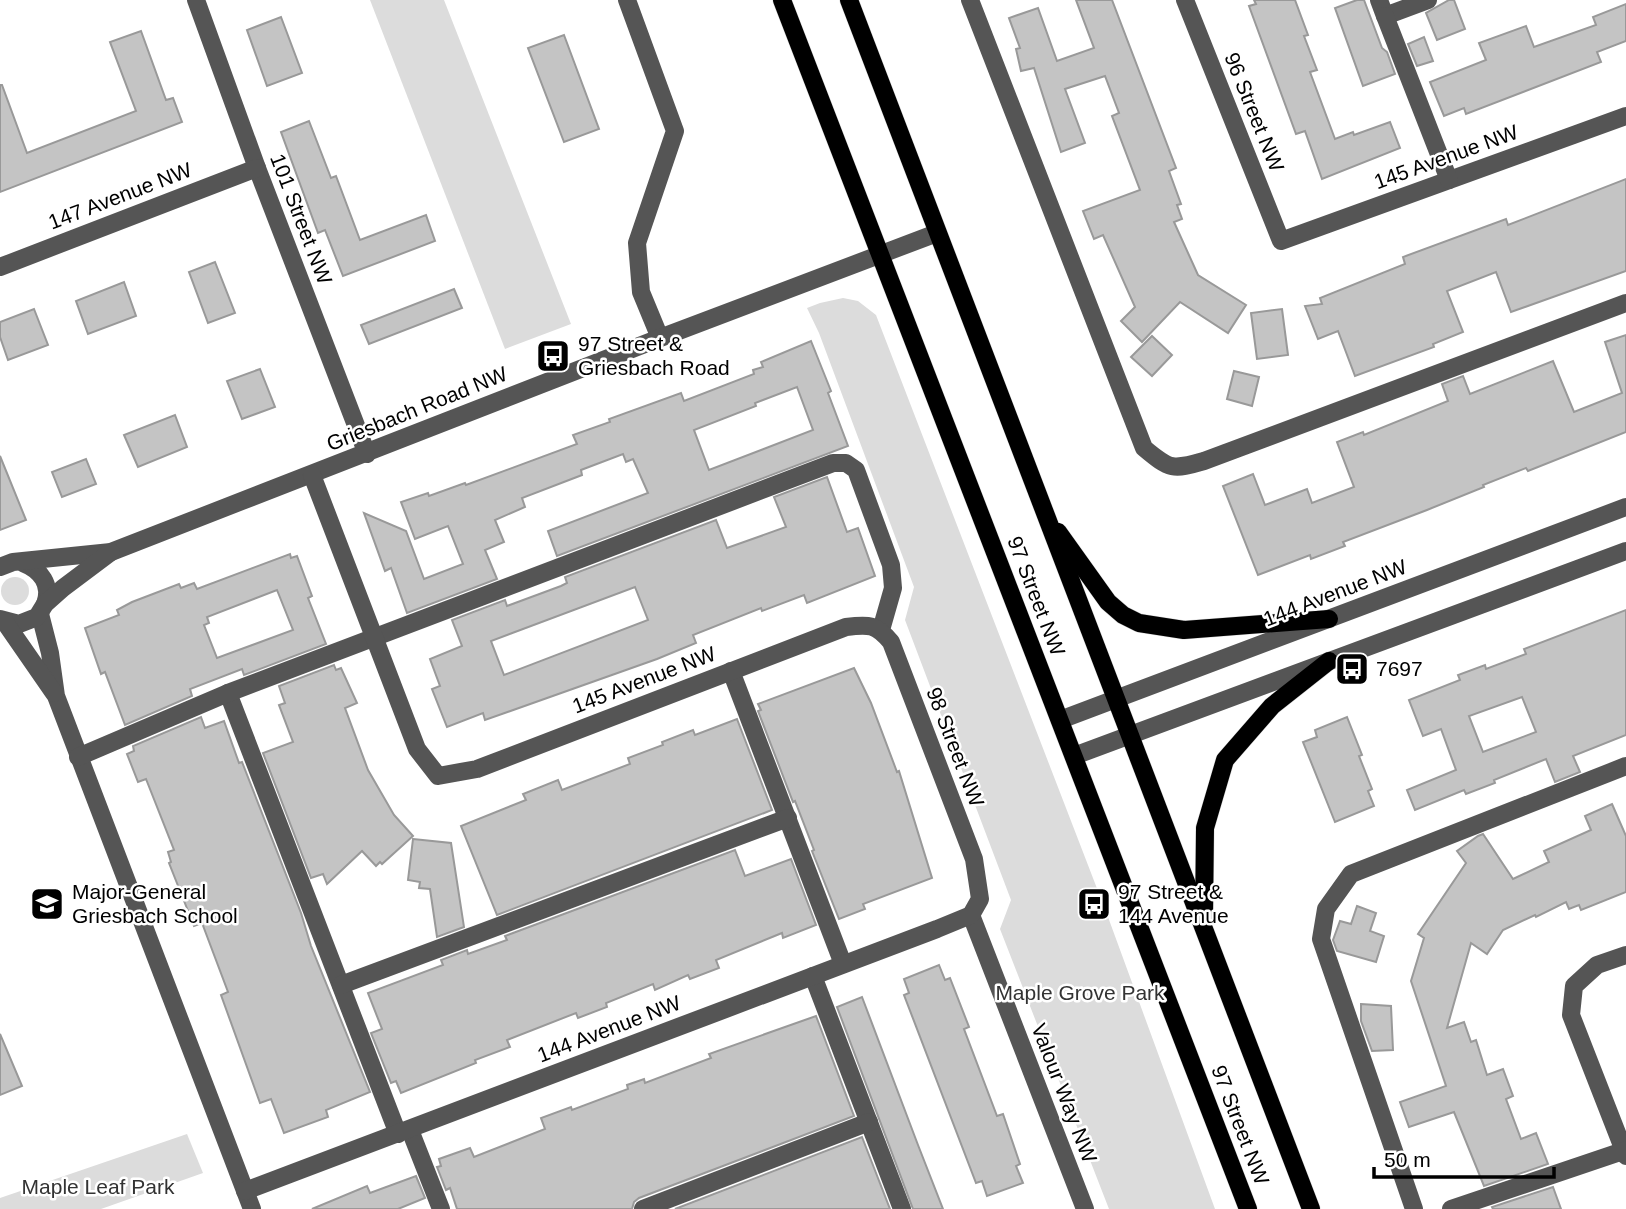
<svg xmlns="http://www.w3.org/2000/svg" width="1626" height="1209" viewBox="0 0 1626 1209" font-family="Helvetica,sans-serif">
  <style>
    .green { fill: #dcdcdc }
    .building { fill: #c4c4c4; stroke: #999; stroke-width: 2; fill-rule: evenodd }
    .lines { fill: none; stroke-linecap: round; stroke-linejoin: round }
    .major-casing { stroke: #dbdbdb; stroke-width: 19 }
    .minor { stroke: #555; stroke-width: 18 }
    .major { stroke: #000; stroke-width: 18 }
    .labels { text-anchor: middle; stroke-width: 5; stroke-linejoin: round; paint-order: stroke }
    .street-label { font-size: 21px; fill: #000; stroke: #fff }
    .poi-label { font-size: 21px; fill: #000; stroke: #fff; text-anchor: start }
    .park-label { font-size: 21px; fill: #333; stroke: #fff }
  </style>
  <rect width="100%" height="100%" fill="#fff"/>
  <g class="green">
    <path d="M370,0h74l127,324 -66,25z"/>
    <path d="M843,298l15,3 18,14 232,602 107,292h-106l-109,-280 11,-29 -106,-280 9,-33 -95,-254 -12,-25 13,-5z"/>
    <circle cx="15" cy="591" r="14"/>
    <path d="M187,1134l16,39 -102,36h-101v-11z"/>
  </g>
  <g class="building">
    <path d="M1076,0h36l64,168 -7,3 12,33 -4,1 5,14 -8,3 24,53 48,30 -18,28 -48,-31 -38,40 -21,-21 14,-14 -32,-72 -9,4 -11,-28 57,-21 -28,-74 7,-3 -14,-37 -40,13 20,54 -24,9 -27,-84 -13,3 -5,-22 4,-1 -11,-30 29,-10 19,53 37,-13z"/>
    <path d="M1254,0h41l13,35 -4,1 13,34 -7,2 25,67 18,-7 1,3 36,-13 10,26 -78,31 -17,-48 -9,3 -47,-128 7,-2z"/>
    <path d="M1357,0h7l18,48 5,4 8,22 -32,12 -28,-78z"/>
    <path d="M1449,0h5l11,29 -28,11 -11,-27z"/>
    <path d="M1626,4v37l-29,11 4,10 -135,52 -2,-6 -20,8 -14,-34 56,-22 -7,-17 47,-17 8,21 62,-22 -3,-8z"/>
    <path d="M281,17l21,56 -35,13 -20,-56z"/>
    <path d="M141,31l25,69 7,-2 9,24 -182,70v-107h2l25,68 109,-42 -26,-69z"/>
    <path d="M564,35l35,94 -35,13 -36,-94z"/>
    <path d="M1424,37l9,24 -16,5 -9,-22z"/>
    <path d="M309,121l22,57 5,-2 24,64 66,-25 9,26 -92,35 -18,-46 -7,3 -37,-101z"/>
    <path d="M1626,179v92l-115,41 -15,-40 -49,19 16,41 -30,12 1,3 -79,29 -17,-45 -20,8 -13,-33 17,-2 -2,-6 85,-34 -2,-7 103,-38 2,6z"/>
    <path d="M215,262l20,51 -27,10 -19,-51z"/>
    <path d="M124,282l12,34 -48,18 -12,-33z"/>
    <path d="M454,289l8,19 -93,36 -8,-19z"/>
    <path d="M34,309l14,36 -40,15 -8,-23v-15z"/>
    <path d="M1282,309l6,46 -31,4 -6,-46z"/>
    <path d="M1626,335v97l-98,39 -2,-3 -43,17 1,2 -57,23 -84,32 2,4 -34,13 -1,-4 -52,20 -35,-89 30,-12 12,31 42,-16 5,14 42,-16 -17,-45 26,-10 1,3 84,-34 -6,-17 21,-8 7,18 83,-33 21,51 48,-19 -17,-51z"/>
    <path d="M1152,336l20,19 -20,21 -21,-19z"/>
    <path d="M811,341l20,50 -3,2 20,53 -291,110 -9,-25 100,-38 -15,-34 -7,3 -3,-8 -42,16 1,5 -60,23 3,9 -30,13 9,22 -19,8 12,29 -90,34 -16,-45 -6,3 -21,-58 42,18 18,48 39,-15 -15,-38 -33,13 -14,-37 27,-9 1,3 36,-13 1,2 111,-41 -4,-9 37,-13 -1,-3 72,-26 3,8 70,-27 -1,-4 10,-3 -2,-5zM797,387l16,43 -104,40 -15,-40 62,-24 -1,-3z"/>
    <path d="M260,369l15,38 -33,12 -15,-38z"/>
    <path d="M1234,371l25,6 -7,29 -25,-7z"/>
    <path d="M175,415l12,32 -49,20 -14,-32z"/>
    <path d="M0,456l26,64 -26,10z"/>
    <path d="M86,459l10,25 -34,13 -10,-25z"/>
    <path d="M827,477l20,55 11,-4 17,48 -68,27 -3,-8 -42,16 -1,-3 -68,27 3,8 -39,16 -172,61 -2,-7 -36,14 -15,-38 8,-3 -10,-27 32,-13 -10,-26 53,-20 2,6 54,-20 6,-3 -2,-6 151,-57 11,28 59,-21 -12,-30zM635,587l13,33 -144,55 -13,-34z"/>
    <path d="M290,554l1,4 6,-2 15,40 -4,2 18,46 -82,31 -2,-6 -52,20 2,7 -67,29 -20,-53 -4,2 -16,-46 34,-13 -2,-5 15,-8 47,-18 2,4 13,-5 3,6zM277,590l16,40 -76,28 -13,-33 5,-2 -2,-6z"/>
    <path d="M1626,610v125l-53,21 7,16 -25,10 -9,-23 -52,21 1,3 -29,11 -2,-4 -49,20 -8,-20 49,-20 -15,-41 -18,7 -14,-36 51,-20 -2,-5 27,-10 1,4 40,-15 -2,-5zM1522,697l14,35 -53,20 -14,-36z"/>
    <path d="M334,665l2,5 5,-2 16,35 -12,5 23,62 26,45 19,21 -31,28 -2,-2 -4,4 -14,-15 -35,33 -4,-10 -12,4 -48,-125 30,-11 -14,-37 6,-2 -6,-17z"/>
    <path d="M854,668l17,35 26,69 2,-1 33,107 -69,26 2,5 -26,10 -27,-68 2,-1 -19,-49 -2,1 -35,-91 3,-1 -3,-6z"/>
    <path d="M201,717l4,11 19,-7 15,42 3,-1 59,151 10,33 59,146 -44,18 2,7 -44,16 -13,-34 -11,4 -39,-108 7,-3 -26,-69 -8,3 -25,-63 2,-1 -3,-10 6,-2 -28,-71 -8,3 -11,-28 7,-3 -1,-5z"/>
    <path d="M1347,717l15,38 -3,1 13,33 -4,2 6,15 -39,16 -32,-80 14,-5 -2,-7z"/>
    <path d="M737,719l35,91 -275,105 -36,-89 65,-26 -3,-6 35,-14 4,10 68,-26 -2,-6 35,-13 -1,-3 31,-12 2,5z"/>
    <path d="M1612,804l14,32v56l-45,18 -2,-5 -10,4 -3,-7 -30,15 -1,-2 -32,15 -16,24 -16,-11 -24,85 17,-6 7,20 5,-2 11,35 16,-6 10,27 -7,3 15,40 15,-6 12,31 -64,22 -30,-74 -45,15 -9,-25 46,-16 -35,-105 13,-43 -6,-4 48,-71 -9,-12 21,-15 5,-2 30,45 36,-17 -5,-11 47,-21 -6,-14z"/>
    <path d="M413,839l38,4 13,84 -27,10 -7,-48 -11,-1 1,-6 -12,-2z"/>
    <path d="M735,850l10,26 46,-17 25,66 -33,13 -1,-5 -66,27 3,8 -29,11 -2,-4 -33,15 -2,-6 -47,19 1,4 -29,11 -2,-5 -69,27 3,7 -35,13 1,3 -75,30 -5,-12 -5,2 -20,-50 11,-4 -14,-36 75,-28 -2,-5 26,-10 1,4 39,-14 -2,-4z"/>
    <path d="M1357,906l19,7 -6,18 14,5 -8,26 -39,-11 -4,-11 7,-19 11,3z"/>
    <path d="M939,965l6,15 5,-2 19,49 -5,2 33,87 6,-2 17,50 -4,2 7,17 -36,13 -5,-15 -6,2 -72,-188 5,-2 -5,-14z"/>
    <path d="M862,997l56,148 25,64h-30l-76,-202z"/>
    <path d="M1361,1004l30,2 2,44 -21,1 -11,-30z"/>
    <path d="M816,1016l38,100 -215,82 -5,4 -2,7h-175l-7,-21 -4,2 -9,-23 4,-1 -2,-7 31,-11 4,9 71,-28 -4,-11 30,-11 1,3 56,-21 -1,-4 17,-6 1,4 66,-25 -2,-4z"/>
    <path d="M0,1034l22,52 -22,9z"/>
    <path d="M862,1137l28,72h-215z"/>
    <path d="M416,1176l9,22 -27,11h-86l55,-23 3,7z"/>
    <path d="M1553,1187l8,22h-68l-1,-2z"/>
  </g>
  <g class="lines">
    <defs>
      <g id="major">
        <path d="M782,0l466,1209"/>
        <path d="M849,0l462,1209"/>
        <path d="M1058,532l50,70 15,13 16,8 45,7 145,-11"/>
        <path d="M1204,918l1,-90 20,-68 47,-54 57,-45"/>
      </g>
    </defs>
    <use href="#major" class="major-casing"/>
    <g class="minor">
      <path d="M196,0l61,168 110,286"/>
      <path d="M627,0l48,131 -38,112 4,49 19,46"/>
      <path d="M970,0l174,448c26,22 29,22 60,13l422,-158"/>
      <path d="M1185,0l96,241 345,-125"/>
      <path d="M1379,0l6,16 43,-16"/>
      <path d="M1385,16l64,164"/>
      <path d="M0,267l257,-99"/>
      <path d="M23,563c18,7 29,22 22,41"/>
      <path d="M0,567l13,-5 98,-10 549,-214 277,-105"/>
      <path d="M40,614l10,39 6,43 196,513"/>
      <path d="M0,619l19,5 18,-7 8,-13 18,-16 48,-36"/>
      <path d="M4,621l50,72"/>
      <path d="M731,671l112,293"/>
      <path d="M228,693l170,441"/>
      <path d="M1060,720l566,-213"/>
      <path d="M1074,756l552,-205"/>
      <path d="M78,757l150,-64 605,-230h13l10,7 35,95 2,23 -12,42"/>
      <path d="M971,915l114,294"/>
      <path d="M1626,955l-29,10 -23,21 -3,29 55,141"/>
      <path d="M813,976l89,233"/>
      <path d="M341,985l447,-167"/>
      <path d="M410,1130l31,79"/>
      <path d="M245,1191l692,-262 34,-14 9,-16 -6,-40 -83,-217c-15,-18 -22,-18 -45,-15l-369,142 -39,7 -21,-27 -105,-274"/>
      <path d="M643,1209l226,-87"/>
      <path d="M1414,1209l-93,-270 5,-30 25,-35 275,-108"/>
      <path d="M1451,1209l175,-59"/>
    </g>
    <use href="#major" class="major"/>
  </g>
  <defs>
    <symbol id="bus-square" viewBox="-11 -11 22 22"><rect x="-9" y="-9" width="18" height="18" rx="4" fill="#000" stroke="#fff"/><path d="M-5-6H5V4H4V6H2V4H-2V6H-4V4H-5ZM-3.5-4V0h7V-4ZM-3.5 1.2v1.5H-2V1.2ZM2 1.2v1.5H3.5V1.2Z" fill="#fff"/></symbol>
    <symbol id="school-square" viewBox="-11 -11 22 22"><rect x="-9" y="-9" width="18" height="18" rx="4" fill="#000" stroke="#fff"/><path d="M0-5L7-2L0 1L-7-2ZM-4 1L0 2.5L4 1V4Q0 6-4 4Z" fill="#fff"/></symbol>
  </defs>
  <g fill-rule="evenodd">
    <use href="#bus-square" x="534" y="337" width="38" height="38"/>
    <use href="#bus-square" x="1333" y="650" width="38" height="38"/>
    <use href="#school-square" x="28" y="885" width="38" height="38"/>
    <use href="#bus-square" x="1075" y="885" width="38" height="38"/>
  </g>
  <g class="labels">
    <g class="street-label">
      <text transform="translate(1254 112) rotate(68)" y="7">96 Street NW</text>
      <text transform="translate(1446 157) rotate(-20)" y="7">145 Avenue NW</text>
      <text transform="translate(120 196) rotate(-21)" y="7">147 Avenue NW</text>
      <text transform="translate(301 219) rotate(69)" y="7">101 Street NW</text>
      <text transform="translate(417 409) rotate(-22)" y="7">Griesbach Road NW</text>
      <text transform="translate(1335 593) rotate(-21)" y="7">144 Avenue NW</text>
      <text transform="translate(1036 596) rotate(69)" y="7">97 Street NW</text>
      <text transform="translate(644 680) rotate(-21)" y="7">145 Avenue NW</text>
      <text transform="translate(955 747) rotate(69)" y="7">98 Street NW</text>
      <text transform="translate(609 1029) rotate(-21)" y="7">144 Avenue NW</text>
      <text transform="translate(1064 1093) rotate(69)" y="7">Valour Way NW</text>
      <text transform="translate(1240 1125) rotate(69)" y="7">97 Street NW</text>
    </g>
    <g class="poi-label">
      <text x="578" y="351">97 Street &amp;<tspan x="578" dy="24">Griesbach Road</tspan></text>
      <text x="1376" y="676">7697</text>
      <text x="72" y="899">Major-General<tspan x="72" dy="24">Griesbach School</tspan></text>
      <text x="1118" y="899">97 Street &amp;<tspan x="1118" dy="24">144 Avenue</tspan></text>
    </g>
    <g class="park-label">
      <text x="1080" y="1000">Maple Grove Park</text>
      <text x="98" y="1194">Maple Leaf Park</text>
    </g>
  </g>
  <path d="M1374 1167v10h180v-10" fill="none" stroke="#000000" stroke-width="3.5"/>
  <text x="1384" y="1167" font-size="21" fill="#000000" stroke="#ffffff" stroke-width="5" paint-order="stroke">50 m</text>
</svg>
